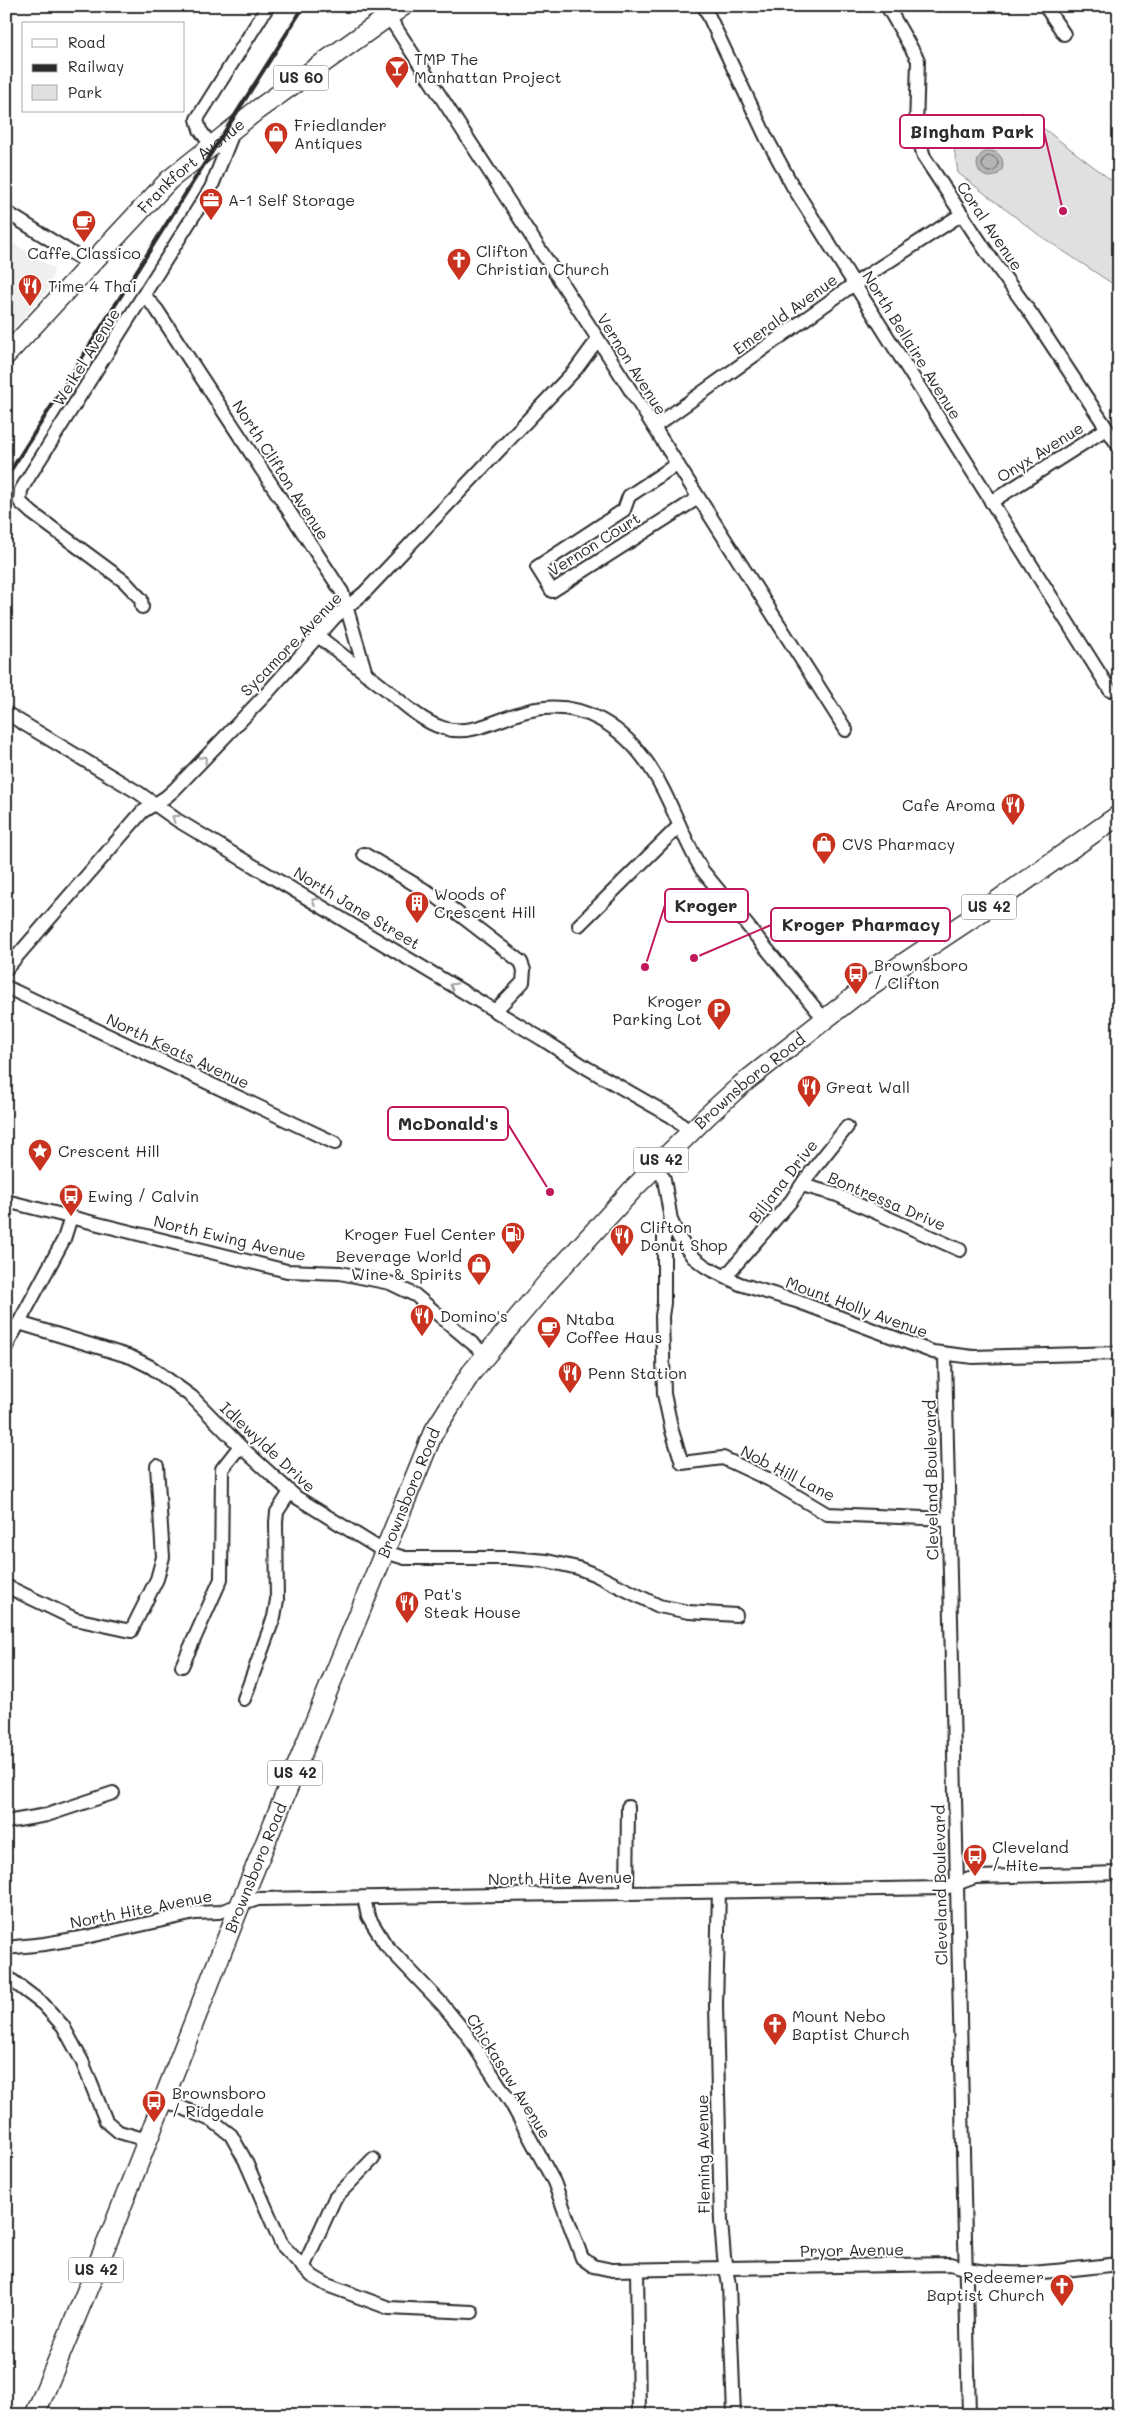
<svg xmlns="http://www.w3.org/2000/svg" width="1125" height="2421" viewBox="0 0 1125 2421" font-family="Mali,sans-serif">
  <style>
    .built { fill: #efefef }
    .green { fill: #e0e0e0; stroke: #868686 }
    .water { fill: #b6b6b6; stroke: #7e7e7e }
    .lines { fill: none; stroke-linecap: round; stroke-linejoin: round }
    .shore { stroke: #636363; stroke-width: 1 }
    .minor-casing { stroke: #2b2b2b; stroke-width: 16 }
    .primary-casing { stroke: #2b2b2b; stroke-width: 22 }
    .minor { stroke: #fff; stroke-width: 12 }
    .primary { stroke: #fff; stroke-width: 19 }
    .rail { stroke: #2b2b2b; stroke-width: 4 }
    .oneway { stroke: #a0a0a0 }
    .labels { text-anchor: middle; stroke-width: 4; stroke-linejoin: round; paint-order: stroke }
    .shield { fill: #fff; stroke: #6b6b6b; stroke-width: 1 }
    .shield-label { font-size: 15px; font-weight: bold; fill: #2b2b2b }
    .poi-label { font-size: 16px; fill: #2b2b2b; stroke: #fff; text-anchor: start }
    .street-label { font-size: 16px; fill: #2b2b2b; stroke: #fff }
    .leader { fill: none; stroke: #c2185b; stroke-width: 2 }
    .callout-dot { fill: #c2185b; stroke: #fff; stroke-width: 2 }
    .callout { fill: #fff; stroke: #c2185b; stroke-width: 2 }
    .callout-label { font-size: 18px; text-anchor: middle; font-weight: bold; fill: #2b2b2b }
  </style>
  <rect width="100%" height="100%" fill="#fff"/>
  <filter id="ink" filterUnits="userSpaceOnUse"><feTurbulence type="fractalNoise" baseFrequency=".02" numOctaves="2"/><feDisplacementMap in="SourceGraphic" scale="10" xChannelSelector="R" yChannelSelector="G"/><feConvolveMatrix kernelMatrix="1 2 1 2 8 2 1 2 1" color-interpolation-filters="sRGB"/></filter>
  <g filter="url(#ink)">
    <path class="built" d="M6,238l48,31 -5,20 -43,48z"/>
    <path class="green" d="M1022,112l97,74v102l-80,-53 -81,-62 -8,-51 29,-6 21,25z"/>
    <circle class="water" cx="990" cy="164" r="13"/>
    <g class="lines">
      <circle class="shore" cx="990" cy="164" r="8"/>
      <defs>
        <g id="minor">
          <path d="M704,6l62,131 26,48 318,505"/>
          <path d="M887,6l31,54 -2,68 8,29 66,100 42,58 87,132"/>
          <path d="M1045,6l19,28"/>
          <path d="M389,17l209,322 248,391"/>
          <path d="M211,145l-11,-15 -3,-11 71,-113"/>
          <path d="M6,212l85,53"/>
          <path d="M144,295l13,15 185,282 24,82"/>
          <path d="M654,427l200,-143 108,-70"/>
          <path d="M677,464l-48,32 -5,14 -87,57 15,24 146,-93"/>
          <path d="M991,502l115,-73"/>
          <path d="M142,607l-1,-8 -17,-18 -92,-68 -12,-11 1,-12 9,-15 181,-287 23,-58"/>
          <path d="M318,636c23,18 46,36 69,54 17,14 34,31 56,38 29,9 56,-10 84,-17 55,-14 100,17 128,64 18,30 28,64 47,95l122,149"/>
          <path d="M6,713l133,80 38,27 365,219 45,29 84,48 19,16"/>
          <path d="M364,854l74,44 83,64 3,8 -1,12 -28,29"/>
          <path d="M579,925l99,-98"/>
          <path d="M6,969l136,-157 24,-15 9,-8 93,-97 67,-75 29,-24 212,-224 22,-30"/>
          <path d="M6,987l329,156"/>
          <path d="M656,1165l8,14 7,41 8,18 14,19 13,10 34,17 56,17 137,51 40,5 146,-4"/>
          <path d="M802,1185l35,10 123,55"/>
          <path d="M6,1201l281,70 53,2 50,10 25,12 71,60"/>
          <path d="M671,1220l-7,18v65l-2,13 2,78 8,37 10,32 41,-5 47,22 57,34 121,5"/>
          <path d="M725,1277l66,-76 13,-20 43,-54"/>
          <path d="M19,1323l112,34 20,10 41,30 48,49 56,51 89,55 20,6h106l36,3 31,7 18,7 63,31 30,6 47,3"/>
          <path d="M6,1347l58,-108 7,-22"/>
          <path d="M945,1355l24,1060"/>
          <path d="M6,1586l69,33 56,12 26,-52 6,-22 -6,-91"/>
          <path d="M182,1666l39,-87 1,-110 18,-23"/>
          <path d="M244,1699l30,-82 3,-17 -1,-78 1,-10 13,-20"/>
          <path d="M6,1822l41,-7 66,-22"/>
          <path d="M719,1892l-3,113 5,217 3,35 5,28 5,130"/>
          <path d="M627,1894l1,-87"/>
          <path d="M364,1898l4,18 17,28 57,60 23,28 46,71 43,79 28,76 11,8 19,4 339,-6c49,18 116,5 168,0"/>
          <path d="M6,1948l38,-4 42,-7 109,-24 24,-1 39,-13 687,-11 30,-11 144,-4"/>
          <path d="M6,1976l37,28 20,22 19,35 24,60 13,11 28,8"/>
          <path d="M164,2100l49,21 18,14 14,25 37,85 30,31 15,9 62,23 83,4"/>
          <path d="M303,2268l32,-70 38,-39"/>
          <path d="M637,2269l2,146"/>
        </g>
        <g id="primary">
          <path id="s1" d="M6,355l163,-175 88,-70 146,-104"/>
          <path id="s2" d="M35,2415l78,-187 127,-323 193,-472 38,-60 76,-90 88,-96 71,-70 35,-32 115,-90 128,-85 135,-95"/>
        </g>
      </defs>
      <use href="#minor" class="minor-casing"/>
      <use href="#primary" class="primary-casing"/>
      <use href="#minor" class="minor"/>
      <use href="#primary" class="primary"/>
      <path class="rail" d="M6,478l298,-472"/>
    </g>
    <defs><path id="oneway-chevron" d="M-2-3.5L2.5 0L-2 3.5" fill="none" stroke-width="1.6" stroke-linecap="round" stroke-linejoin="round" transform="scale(1.25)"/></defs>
    <g class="oneway">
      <use href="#oneway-chevron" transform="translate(204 759) rotate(-46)"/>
      <use href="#oneway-chevron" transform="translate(175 818) rotate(-145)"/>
      <use href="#oneway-chevron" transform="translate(315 901) rotate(-149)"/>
      <use href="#oneway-chevron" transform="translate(453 986) rotate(-150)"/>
    </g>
  </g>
  <defs>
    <symbol id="bar-pin" viewBox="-11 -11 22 30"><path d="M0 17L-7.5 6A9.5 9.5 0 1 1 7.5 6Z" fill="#c8321e" stroke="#fff"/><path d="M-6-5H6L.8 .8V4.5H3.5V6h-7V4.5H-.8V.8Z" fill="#fff"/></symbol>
    <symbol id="shop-pin" viewBox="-11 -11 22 30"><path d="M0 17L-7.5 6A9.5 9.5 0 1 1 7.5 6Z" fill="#c8321e" stroke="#fff"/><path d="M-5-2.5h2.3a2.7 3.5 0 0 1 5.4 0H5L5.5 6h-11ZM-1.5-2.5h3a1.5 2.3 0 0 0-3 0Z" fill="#fff"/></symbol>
    <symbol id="office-pin" viewBox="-11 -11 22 30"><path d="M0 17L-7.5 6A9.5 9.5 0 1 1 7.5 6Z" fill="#c8321e" stroke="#fff"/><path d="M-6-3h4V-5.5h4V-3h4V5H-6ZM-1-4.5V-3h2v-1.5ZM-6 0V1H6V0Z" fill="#fff"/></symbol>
    <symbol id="cafe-pin" viewBox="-11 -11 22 30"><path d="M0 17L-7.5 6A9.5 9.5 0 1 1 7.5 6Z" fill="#c8321e" stroke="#fff"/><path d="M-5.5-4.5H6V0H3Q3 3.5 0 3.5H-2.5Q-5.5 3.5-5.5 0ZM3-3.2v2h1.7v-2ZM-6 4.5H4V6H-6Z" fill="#fff"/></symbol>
    <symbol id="church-pin" viewBox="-11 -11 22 30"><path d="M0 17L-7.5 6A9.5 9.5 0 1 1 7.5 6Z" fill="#c8321e" stroke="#fff"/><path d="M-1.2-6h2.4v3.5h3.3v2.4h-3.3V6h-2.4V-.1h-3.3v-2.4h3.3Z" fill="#fff"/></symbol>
    <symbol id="restaurant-pin" viewBox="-11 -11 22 30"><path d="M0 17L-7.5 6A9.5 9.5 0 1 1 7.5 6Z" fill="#c8321e" stroke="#fff"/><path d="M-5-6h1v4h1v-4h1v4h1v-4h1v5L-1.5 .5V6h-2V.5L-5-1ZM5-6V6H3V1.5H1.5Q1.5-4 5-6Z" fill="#fff"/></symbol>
    <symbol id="building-pin" viewBox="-11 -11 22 30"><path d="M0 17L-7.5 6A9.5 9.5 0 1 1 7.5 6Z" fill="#c8321e" stroke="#fff"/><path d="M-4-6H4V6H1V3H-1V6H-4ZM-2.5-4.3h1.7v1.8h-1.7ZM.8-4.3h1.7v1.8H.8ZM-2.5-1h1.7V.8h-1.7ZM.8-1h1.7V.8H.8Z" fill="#fff"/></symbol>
    <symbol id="bus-pin" viewBox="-11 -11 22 30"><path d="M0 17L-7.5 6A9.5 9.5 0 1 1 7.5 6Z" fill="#c8321e" stroke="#fff"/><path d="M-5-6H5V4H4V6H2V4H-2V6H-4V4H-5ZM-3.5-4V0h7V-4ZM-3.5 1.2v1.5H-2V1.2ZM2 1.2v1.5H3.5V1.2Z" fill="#fff"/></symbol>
    <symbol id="parking-pin" viewBox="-11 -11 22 30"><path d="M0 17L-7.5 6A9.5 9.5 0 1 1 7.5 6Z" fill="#c8321e" stroke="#fff"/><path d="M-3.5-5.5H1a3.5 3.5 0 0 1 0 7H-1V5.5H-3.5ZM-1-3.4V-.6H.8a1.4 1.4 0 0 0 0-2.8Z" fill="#fff"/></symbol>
    <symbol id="sight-pin" viewBox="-11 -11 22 30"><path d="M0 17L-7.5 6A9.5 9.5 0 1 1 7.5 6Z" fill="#c8321e" stroke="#fff"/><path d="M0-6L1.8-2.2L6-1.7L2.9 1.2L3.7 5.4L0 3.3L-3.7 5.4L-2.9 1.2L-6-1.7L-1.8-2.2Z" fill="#fff"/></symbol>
    <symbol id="fuel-pin" viewBox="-11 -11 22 30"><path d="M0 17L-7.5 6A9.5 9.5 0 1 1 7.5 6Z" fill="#c8321e" stroke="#fff"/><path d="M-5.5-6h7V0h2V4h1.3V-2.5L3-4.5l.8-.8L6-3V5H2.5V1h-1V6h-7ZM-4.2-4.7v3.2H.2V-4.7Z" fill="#fff"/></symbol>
  </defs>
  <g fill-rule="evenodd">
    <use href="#bar-pin" x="383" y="54" width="28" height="38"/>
    <use href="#shop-pin" x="262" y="120" width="28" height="38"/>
    <use href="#office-pin" x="197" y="186" width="28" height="38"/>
    <use href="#cafe-pin" x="70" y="208" width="28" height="38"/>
    <use href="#church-pin" x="445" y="246" width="28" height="38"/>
    <use href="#restaurant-pin" x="16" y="272" width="28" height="38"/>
    <use href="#restaurant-pin" x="999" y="791" width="28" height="38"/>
    <use href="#shop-pin" x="810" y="830" width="28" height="38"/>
    <use href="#building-pin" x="403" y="889" width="28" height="38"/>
    <use href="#bus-pin" x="842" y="960" width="28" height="38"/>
    <use href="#parking-pin" x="705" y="996" width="28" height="38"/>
    <use href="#restaurant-pin" x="795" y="1073" width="28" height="38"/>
    <use href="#sight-pin" x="26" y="1137" width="28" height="38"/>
    <use href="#bus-pin" x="57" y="1182" width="28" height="38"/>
    <use href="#fuel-pin" x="499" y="1220" width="28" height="38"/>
    <use href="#restaurant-pin" x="608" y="1222" width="28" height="38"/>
    <use href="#shop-pin" x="465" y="1251" width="28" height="38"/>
    <use href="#restaurant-pin" x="408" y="1302" width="28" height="38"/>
    <use href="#cafe-pin" x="535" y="1314" width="28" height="38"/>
    <use href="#restaurant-pin" x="556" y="1359" width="28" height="38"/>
    <use href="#restaurant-pin" x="393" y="1589" width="28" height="38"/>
    <use href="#bus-pin" x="961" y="1842" width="28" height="38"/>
    <use href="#church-pin" x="761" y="2011" width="28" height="38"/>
    <use href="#bus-pin" x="140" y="2088" width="28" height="38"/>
    <use href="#church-pin" x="1048" y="2272" width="28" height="38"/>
  </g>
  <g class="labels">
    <g class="shield">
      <rect x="273.5" y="65.5" width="55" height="25" rx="4"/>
      <rect x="961.5" y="894.5" width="55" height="25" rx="4"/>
      <rect x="633.5" y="1147.5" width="55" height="25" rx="4"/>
      <rect x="267.5" y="1760.5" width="55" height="25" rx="4"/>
      <rect x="68.5" y="2257.5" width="55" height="25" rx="4"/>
    </g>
    <g class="shield-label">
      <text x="301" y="83">US 60</text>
      <text x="989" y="912">US 42</text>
      <text x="661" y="1165">US 42</text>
      <text x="295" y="1778">US 42</text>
      <text x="96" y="2275">US 42</text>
    </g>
    <g class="poi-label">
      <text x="414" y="65">TMP The<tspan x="414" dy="18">Manhattan Project</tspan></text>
      <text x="294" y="131">Friedlander<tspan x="294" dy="18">Antiques</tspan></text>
      <text x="228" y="206">A-1 Self Storage</text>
      <text x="476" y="257">Clifton<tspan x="476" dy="18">Christian Church</tspan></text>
      <text x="84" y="259" text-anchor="middle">Caffe Classico</text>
      <text x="48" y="292">Time 4 Thai</text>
      <text x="996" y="811" text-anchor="end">Cafe Aroma</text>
      <text x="842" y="850">CVS Pharmacy</text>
      <text x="434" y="900">Woods of<tspan x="434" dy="18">Crescent Hill</tspan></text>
      <text x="874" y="971">Brownsboro<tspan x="874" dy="18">/ Clifton</tspan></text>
      <text x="702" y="1007" text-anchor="end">Kroger<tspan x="702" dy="18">Parking Lot</tspan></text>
      <text x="826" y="1093">Great Wall</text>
      <text x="58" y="1157">Crescent Hill</text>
      <text x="88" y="1202">Ewing / Calvin</text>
      <text x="640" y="1233">Clifton<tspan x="640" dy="18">Donut Shop</tspan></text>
      <text x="496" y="1240" text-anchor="end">Kroger Fuel Center</text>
      <text x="462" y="1262" text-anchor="end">Beverage World<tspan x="462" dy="18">Wine &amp; Spirits</tspan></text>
      <text x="440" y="1322">Domino's</text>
      <text x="566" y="1325">Ntaba<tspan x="566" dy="18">Coffee Haus</tspan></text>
      <text x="588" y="1379">Penn Station</text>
      <text x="424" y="1600">Pat's<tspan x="424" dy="18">Steak House</tspan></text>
      <text x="992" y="1853">Cleveland<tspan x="992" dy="18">/ Hite</tspan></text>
      <text x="792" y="2022">Mount Nebo<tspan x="792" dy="18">Baptist Church</tspan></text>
      <text x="172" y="2099">Brownsboro<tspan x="172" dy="18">/ Ridgedale</tspan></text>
      <text x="1044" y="2283" text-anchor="end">Redeemer<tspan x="1044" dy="18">Baptist Church</tspan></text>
    </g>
    <g class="street-label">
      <text dy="6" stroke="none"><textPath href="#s1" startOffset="265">Frankfort Avenue</textPath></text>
      <text transform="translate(990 226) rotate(56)" y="6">Coral Avenue</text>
      <text transform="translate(785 314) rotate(-36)" y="6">Emerald Avenue</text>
      <text transform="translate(912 345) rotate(58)" y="6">North Bellaire Avenue</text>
      <text transform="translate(86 357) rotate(-58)" y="6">Weikel Avenue</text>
      <text transform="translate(632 364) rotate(58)" y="6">Vernon Avenue</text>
      <text transform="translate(1040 452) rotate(-32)" y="6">Onyx Avenue</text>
      <text transform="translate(281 470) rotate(57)" y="6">North Clifton Avenue</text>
      <text transform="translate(594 544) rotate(-32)" y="6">Vernon Court</text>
      <text transform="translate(291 644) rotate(-46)" y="6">Sycamore Avenue</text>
      <text transform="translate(357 908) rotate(31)" y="6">North Jane Street</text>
      <text transform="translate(178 1051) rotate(25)" y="6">North Keats Avenue</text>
      <text dy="6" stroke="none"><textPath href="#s2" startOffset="1535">Brownsboro Road</textPath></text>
      <text transform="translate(783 1181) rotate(-52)" y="6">Biljana Drive</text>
      <text transform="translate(887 1201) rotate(23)" y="6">Bontressa Drive</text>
      <text transform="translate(230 1238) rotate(13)" y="6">North Ewing Avenue</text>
      <text transform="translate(857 1307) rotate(20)" y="6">Mount Holly Avenue</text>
      <text transform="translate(268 1447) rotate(43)" y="6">Idlewylde Drive</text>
      <text transform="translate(788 1473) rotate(27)" y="6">Nob Hill Lane</text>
      <text transform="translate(931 1480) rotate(-91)" y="6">Cleveland Boulevard</text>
      <text dy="6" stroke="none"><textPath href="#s2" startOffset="995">Brownsboro Road</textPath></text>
      <text dy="6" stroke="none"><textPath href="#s2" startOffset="590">Brownsboro Road</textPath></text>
      <text transform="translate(560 1878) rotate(-1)" y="6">North Hite Avenue</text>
      <text transform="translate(940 1885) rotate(-91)" y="6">Cleveland Boulevard</text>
      <text transform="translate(141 1909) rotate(-11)" y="6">North Hite Avenue</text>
      <text transform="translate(509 2076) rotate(58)" y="6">Chickasaw Avenue</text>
      <text transform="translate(703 2154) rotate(-91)" y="6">Fleming Avenue</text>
      <text transform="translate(852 2250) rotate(-1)" y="6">Pryor Avenue</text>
    </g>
  </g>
  <path class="leader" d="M1063 211L1044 132M645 967L665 905M694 958L771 925M550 1192L508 1124"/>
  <g class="callout-dot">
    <circle cx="1063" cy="211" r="5"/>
    <circle cx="645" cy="967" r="5"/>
    <circle cx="694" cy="958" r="5"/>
    <circle cx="550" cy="1192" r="5"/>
  </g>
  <g class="callout">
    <rect x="900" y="115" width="144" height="33" rx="5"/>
    <rect x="665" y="889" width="83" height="33" rx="5"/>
    <rect x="771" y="908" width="179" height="33" rx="5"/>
    <rect x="388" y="1107" width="120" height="33" rx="5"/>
  </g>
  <g class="callout-label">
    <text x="972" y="138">Bingham Park</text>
    <text x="706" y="912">Kroger</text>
    <text x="861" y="931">Kroger Pharmacy</text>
    <text x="448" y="1130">McDonald's</text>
  </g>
  <rect width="1125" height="2421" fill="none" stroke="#fff" stroke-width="25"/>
  <rect x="12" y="12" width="1100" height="2396" fill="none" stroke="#2b2b2b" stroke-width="2" filter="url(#ink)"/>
  <rect x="22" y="22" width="162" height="90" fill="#ffffff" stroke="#aaaaaa"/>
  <rect x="32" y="39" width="25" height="8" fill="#ffffff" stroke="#aaaaaa"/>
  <text x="68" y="48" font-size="15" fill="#2b2b2b">Road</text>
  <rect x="32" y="64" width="25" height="8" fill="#2b2b2b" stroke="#aaaaaa"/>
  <text x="68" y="72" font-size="15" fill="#2b2b2b">Railway</text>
  <rect x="32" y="85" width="25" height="15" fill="#e0e0e0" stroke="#aaaaaa"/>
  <text x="68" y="98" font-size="15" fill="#2b2b2b">Park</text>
</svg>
